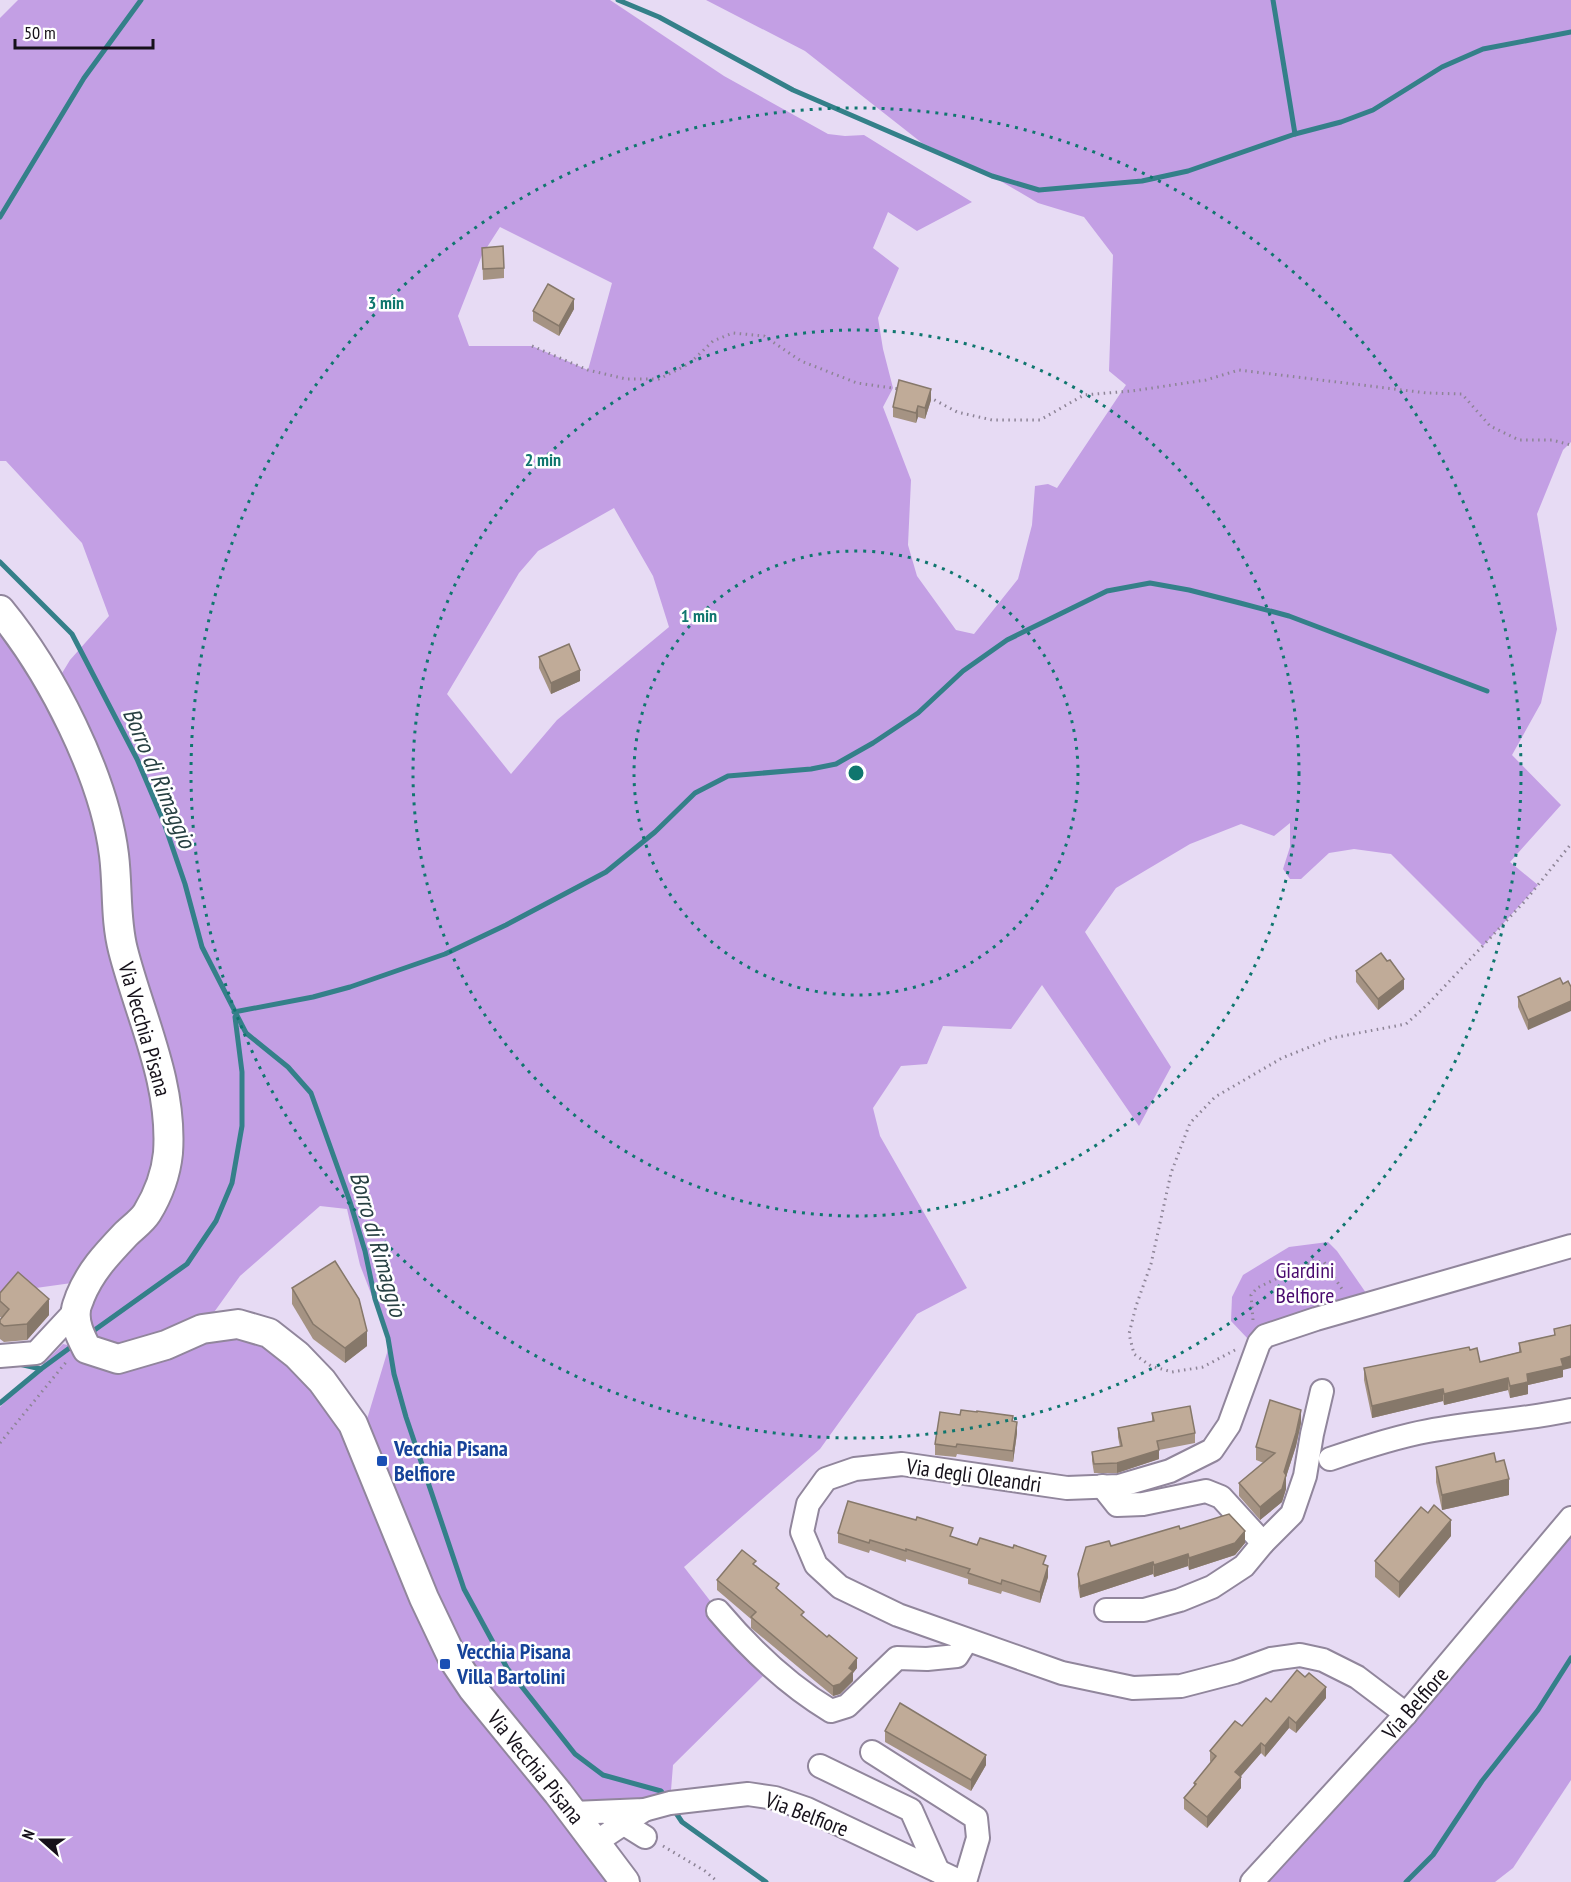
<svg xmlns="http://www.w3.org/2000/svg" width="1571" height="1882" viewBox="0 0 1571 1882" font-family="'PT Sans Narrow',sans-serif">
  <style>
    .green { fill: #c39fe4; fill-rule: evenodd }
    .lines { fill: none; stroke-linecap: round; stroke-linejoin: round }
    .stream { stroke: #348089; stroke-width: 5 }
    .minor-casing { stroke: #91869c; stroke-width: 26 }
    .major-casing { stroke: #91869c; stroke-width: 32 }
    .path { stroke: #8d8496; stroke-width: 3; stroke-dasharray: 1.5 4.5; stroke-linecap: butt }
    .minor { stroke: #fff; stroke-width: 22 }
    .major { stroke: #fff; stroke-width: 28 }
    .wall { fill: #a59383 }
    .shaded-wall { fill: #86786a }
    .building { fill: #c0ab98; stroke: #86786a; stroke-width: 1.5 }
    .ring { fill: none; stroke: #0f766e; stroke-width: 3; stroke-dasharray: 3 6 }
    .transit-dot { fill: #1a4fb4; stroke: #fff; stroke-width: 2 }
    .labels { text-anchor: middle; stroke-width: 5; stroke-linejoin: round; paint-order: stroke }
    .street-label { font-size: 22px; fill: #16111a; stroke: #fff }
    .park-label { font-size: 22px; fill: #490a6e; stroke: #fff }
    .transit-label { font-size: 22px; font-weight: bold; fill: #164399; stroke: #fff; text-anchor: start }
    .water-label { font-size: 24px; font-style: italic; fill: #274042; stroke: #fff }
    .centre { fill: #0f766e; stroke: #fff; stroke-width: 3 }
    .ring-label { font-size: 18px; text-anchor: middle; font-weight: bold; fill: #0f766e; stroke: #fff; stroke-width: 5; stroke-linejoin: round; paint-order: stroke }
  </style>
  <rect width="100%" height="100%" fill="#e7dbf4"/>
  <g class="green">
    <path d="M18,0h592l114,76 104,58 17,2 19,-1 108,67 -55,29 -29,-19 -15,36 26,20 -21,50 5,31 10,39 -10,19 28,73 -3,65 9,31 39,54 18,4 44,-55 14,-54 3,-39 13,-2 9,4 69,-103 -17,-14 4,-116 -29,-38 -46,-14 -46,-27 -70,-33 -117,-92 -99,-51h865v442l-8,8 -26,64 20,115 -16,74 -29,52 49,50 -51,57 28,23 -55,61 -92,-92 -37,-5 -25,4 -28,26h-11l-7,-10 7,-22v-24l-16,13 -33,-12 -51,20 -74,44 -31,44 86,135 -32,59 -97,-141 -31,44 -68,-3 -16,38 -26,2 -28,42 7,28 87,152 -50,26 -97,135 -136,118 34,44 53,57 -98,97 -3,38 -97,10 52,69h-625v-475l63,-63 23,5v-68l-86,12v-683l53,78 17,-28 39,-44 -27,-73 -76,-82h-6v-443zM500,227l112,56 -24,87 -56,-24h-63l-11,-30 24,-61zM614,508l39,68 16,51 -112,93 -46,54 -64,-80 72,-121 19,-22zM320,1206l27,3 13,56 30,78 -29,96 -92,-106 -67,-4 38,-53z"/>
    <path d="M1328,1242l9,9 36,52 -108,33 -17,3 -17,-18 1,-24 11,-22 46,-28z"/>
    <path d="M1571,1518v262l-58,88 -18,14h-243z"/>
  </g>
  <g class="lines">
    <g class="stream">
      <path d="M618,0l41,17 134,73 199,86 47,14 103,-9 46,-10 107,-37 46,-12 32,-12 69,-43 41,-18 88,-17"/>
      <path d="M1273,0l22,134"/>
      <path d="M0,217l84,-139 57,-78"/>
      <path d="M0,562l72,72 65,125 26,61 22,64 17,63 44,86 42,34 23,26 39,109 15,49 10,48 13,39 6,36 12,43 58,172 43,79 68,86 28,21 58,16 4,6"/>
      <path d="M234,1012l79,-15 37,-10 95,-33 61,-29 100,-53 49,-40 40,-39 33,-17 83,-7 25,-5 37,-21 45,-30 45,-42 44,-31 100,-49 43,-8 39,7 51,13 49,13 198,75"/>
      <path d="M89,1334l98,-70 29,-43 16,-38 10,-57v-54l-7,-55"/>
      <path d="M19,1364l22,5"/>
      <path d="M0,1403l41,-34 34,-25"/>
      <path d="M674,1810l8,12 84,60"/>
      <path d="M1406,1882l27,-27 49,-74 56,-71 33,-52"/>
    </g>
    <defs>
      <g id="minor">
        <path d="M0,1356l36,-3 40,-43"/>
        <path d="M1330,1459c32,-11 65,-22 98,-28 48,-9 96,-11 143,-21"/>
        <path d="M1102,1486l15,19 26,-1 63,-13 15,6 42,46 -19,23 -32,21 -32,13 -36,10h-38"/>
        <path d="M1263,1543l29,-29 13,-38 7,-42 10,-43"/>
        <path d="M718,1611c33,39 68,73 113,100l16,-5 50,-48 30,1 30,-3 10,-16"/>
        <path d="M1406,1714l-49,-37 -34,-17 -23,-5 -29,4 -36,13 -54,14 -48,2 -71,-15 -164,-58 -58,-28 -24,-22 -14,-33 6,-28 18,-25 29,-10 47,-5 165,24 52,-2 51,-15 42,-21 17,-25 30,-82 6,-7 51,-17 255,-73"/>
        <path d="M872,1752l104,66 2,20 -13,44"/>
        <path d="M820,1766l91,44 27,61"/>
        <path d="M573,1813l71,-3 26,-7 78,-9 27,4 32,11 154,73"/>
        <path d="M613,1817l32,20"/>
        <path d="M596,1842l48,-32"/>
        <path d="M1252,1882l154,-168 165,-196"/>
      </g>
      <path id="major" d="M0,610c51,62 104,165 114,245 4,32 1,64 9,95 17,67 50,132 45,203 -2,20 -10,42 -21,60 -5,8 -15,15 -22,22 -19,20 -35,37 -45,62 -1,4 -4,9 -4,13 -2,14 5,27 11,39l31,10 48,-14 36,-16 36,-5 31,9 28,22 25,26 31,43 71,174 29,61 20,30 85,104 67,89"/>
    </defs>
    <use href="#minor" class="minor-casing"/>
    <use href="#major" class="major-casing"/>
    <g class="path">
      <path d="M532,346l56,24 38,9h33l30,-15 24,-23 20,-8 31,3 37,25 56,22 42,6"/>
      <path d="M929,397l28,15 35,8h48l44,-25 48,-4 74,-11 33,-10 188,23 35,1 28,32 29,14h33l19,5"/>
      <path d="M1253,1320l-2,-25 6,-7 56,-27 11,1 20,30"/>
      <path d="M1235,1350l-32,17 -31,5 -21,-6 -17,-12 -5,-20 7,-28 15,-42 20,-91 19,-50 25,-26 67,-39 50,-20 74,-14 21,-19 98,-104 46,-57"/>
      <path d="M0,1443l67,-82"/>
      <path d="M663,1846l42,25 13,11"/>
    </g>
    <use href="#minor" class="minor"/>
    <use href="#major" class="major"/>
  </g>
  <g class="wall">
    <path d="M482,248l22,20v10l-21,2z"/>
    <path d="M574,309l-15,27 -26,-15v-10z"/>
    <path d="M931,400l-6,19 -7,-2 -2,6 -23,-6v-10z"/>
    <path d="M539,657l41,24 -29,13 -12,-26z"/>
    <path d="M1356,971l48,18 -26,21 -22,-28z"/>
    <path d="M1563,984l-35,46 -10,-23v-10z"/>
    <path d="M292,1288l75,58 -22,17 -32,-24 -21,-35z"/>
    <path d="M0,1293l49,22 -22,25 -23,2 -4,-3v-19l2,-2 -2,-1z"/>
    <path d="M1554,1329l9,41v7l-35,8v9l-18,4 -2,-8 -64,15 -1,-4 -71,17 -8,-38v-12l106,-18 10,12 39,-10v-9l35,-8z"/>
    <path d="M1152,1413l43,20v10l-36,7v9l-42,14h-23l-2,-12v-9l28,-5 -2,-10v-9l34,-7z"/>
    <path d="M1013,1421l4,12 -4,29 -56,-8 -1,3 -21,-2v-11z"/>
    <path d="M1301,1423l-5,23 -10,31v12l-4,13 -22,18 -21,-24v-13l25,-20 -8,-3v-13z"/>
    <path d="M1496,1462l13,33 -67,15 -6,-28v-15z"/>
    <path d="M1180,1529l65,14 -10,12 -46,15 -1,-4 -34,11 -1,-3 -73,24 -2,-11v-13l33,-28z"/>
    <path d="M838,1533l115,4 93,28 2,12 -8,26 -38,-12 -1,3 -33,-10v-5l-62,-20v3l-36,-12 -1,3 -31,-10z"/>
    <path d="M1451,1536l-52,62 -24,-21v-16z"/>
    <path d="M756,1565l48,53 53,50 -4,5v8l-13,13 -7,2 -82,-68v-9l-34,-29v-10z"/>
    <path d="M1326,1698l-30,35 -7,-5 -24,29 -4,-4 -21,24 1,11 -34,40 -23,-19v-11l10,-12v-3l17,-20 -1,-2v-10l32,-25 29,-24z"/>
    <path d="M885,1731l101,34 -15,26 -86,-49z"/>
  </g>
  <g class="shaded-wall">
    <path d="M574,299v10l-15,27v-10z"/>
    <path d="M931,389v11l-6,19v-11z"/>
    <path d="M918,406v11l-2,6v-10z"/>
    <path d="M580,670v11l-29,13v-11z"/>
    <path d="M1404,979v10l-26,21v-11z"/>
    <path d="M1571,1001v10l-43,19v-10z"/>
    <path d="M49,1299v16l-22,25v-16z"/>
    <path d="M367,1331v15l-22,17v-15z"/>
    <path d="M1571,1356v12l-8,2v7l-35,8v9l-18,4v-12l17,-12 34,-15z"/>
    <path d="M1508,1378v12l-64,15v-11z"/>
    <path d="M1443,1389v12l-71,17v-12z"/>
    <path d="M1301,1410v13l-5,23 -10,31v12l-4,13 -22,18v-13z"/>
    <path d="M1017,1422v11l-4,29v-11z"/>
    <path d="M1159,1450v9l-42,14v-10z"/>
    <path d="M1509,1479v16l-67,15v-15z"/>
    <path d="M1451,1520v16l-52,62v-16z"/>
    <path d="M1245,1531v12l-10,12 -46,15v-12z"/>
    <path d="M1188,1554v12l-34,11v-12z"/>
    <path d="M1153,1562v12l-73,24v-12z"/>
    <path d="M1048,1566v11l-8,26v-11z"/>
    <path d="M857,1658v10l-4,5v8l-13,13 -7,2v-10z"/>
    <path d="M1326,1687v11l-30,35v-10z"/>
    <path d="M1289,1717v11l-24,29v-11z"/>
    <path d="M1261,1743v10l-26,30v-11z"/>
    <path d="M986,1755v10l-15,26v-11z"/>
    <path d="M1241,1777v11l-34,40v-11z"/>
  </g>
  <g class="building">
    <path d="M503,246l1,22 -21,1 -1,-21z"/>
    <path d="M548,284l26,15 -15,27 -26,-15z"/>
    <path d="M899,380l32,9 -6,19 -7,-2 -2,7 -23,-6z"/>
    <path d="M569,644l11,26 -29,13 -12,-26z"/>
    <path d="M1381,953l6,8 3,-1 14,19 -26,20 -22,-28z"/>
    <path d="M1560,978l3,6 5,-3 3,6v14l-43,19 -10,-23z"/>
    <path d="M335,1261l24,38 8,32 -22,17 -32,-24 -21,-36z"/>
    <path d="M18,1272l31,27 -22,25 -23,2 -4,-3v-3l9,-11 -9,-8v-8z"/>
    <path d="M1571,1325v31l-10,3 2,7 -36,8 1,8 -18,4 -2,-8 -64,16 -1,-5 -71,17 -8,-38 105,-21 1,3 7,-2 3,14 41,-10 -2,-9 36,-8 -1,-6z"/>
    <path d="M1270,1400l31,10 -5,23 -12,39 2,3 -4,14 -22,18 -21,-24 36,-30 -19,-6z"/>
    <path d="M1190,1406l5,27 -38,8 2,9 -42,13 -23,1 -2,-12 30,-6 -4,-18 36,-7 -2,-8z"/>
    <path d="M961,1410l16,2v-1l36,5 -1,5 5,1 -4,29 -56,-7 -1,3 -21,-3 5,-32 20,3z"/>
    <path d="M1494,1453l2,9 8,-2 5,19 -67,16 -6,-28z"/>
    <path d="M848,1501l68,19 1,-3 36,11 -3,8 27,9 3,-7 33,10 1,-3 32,11 -3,8 5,2 -8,26 -38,-12 -1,4 -33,-11 2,-4 -64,-20v2l-36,-11 -1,3 -31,-10z"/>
    <path d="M1434,1505l17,15 -52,62 -24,-21 46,-54 7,6z"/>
    <path d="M1229,1514l16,17 -10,12 -46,15 -1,-4 -34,11 -1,-3 -73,24 -2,-12 8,-27 23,-6 2,5 68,-20 1,3z"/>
    <path d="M742,1550l14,11 -3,3 26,20 -3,4 28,24 -3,3 26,22 2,-2 28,23 -8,10 4,3 -13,13 -7,2 -82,-69 5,-5 -39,-32z"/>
    <path d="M1297,1670l8,7 4,-4 17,14 -30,36 -7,-6 -24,29 -4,-3 -26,29 6,5 -34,40 -23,-19 12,-14 -2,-1 22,-27 -6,-5 25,-30 7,5 24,-28 5,4z"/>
    <path d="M900,1703l86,52 -15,25 -86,-49z"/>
  </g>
  <g class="ring">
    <circle cx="856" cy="773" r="222"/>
    <circle cx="856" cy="773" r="443"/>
    <circle cx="856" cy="773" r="665"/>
  </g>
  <g class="transit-dot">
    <rect x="376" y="1455" width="12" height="12" rx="3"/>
    <rect x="439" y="1658" width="12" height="12" rx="3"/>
  </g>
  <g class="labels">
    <g class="street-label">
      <text transform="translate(145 1029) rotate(74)" y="8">Via Vecchia Pisana</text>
      <text transform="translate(974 1475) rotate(8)" y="8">Via degli Oleandri</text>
      <text transform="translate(1415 1703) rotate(-49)" y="8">Via Belfiore</text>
      <text transform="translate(536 1767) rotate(51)" y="8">Via Vecchia Pisana</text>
      <text transform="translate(807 1814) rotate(21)" y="8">Via Belfiore</text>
    </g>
    <g class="park-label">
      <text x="1305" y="1278">Giardini<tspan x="1305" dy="25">Belfiore</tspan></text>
    </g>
    <g class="transit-label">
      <text x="394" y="1456">Vecchia Pisana<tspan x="394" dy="25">Belfiore</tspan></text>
      <text x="457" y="1659">Vecchia Pisana<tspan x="457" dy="25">Villa Bartolini</tspan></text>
    </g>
    <g class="water-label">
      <text transform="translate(159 778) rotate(67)" y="8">Borro di Rimaggio</text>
      <text transform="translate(378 1244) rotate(74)" y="8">Borro di Rimaggio</text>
    </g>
  </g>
  <circle cx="856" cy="773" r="9" class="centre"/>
  <g class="ring-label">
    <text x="386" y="309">3 min</text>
    <text x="543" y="466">2 min</text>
    <text x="699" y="622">1 min</text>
  </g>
  <g transform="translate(42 1840) rotate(291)" stroke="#ffffff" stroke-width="4.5" paint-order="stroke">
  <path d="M0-4.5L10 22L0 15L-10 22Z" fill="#16111a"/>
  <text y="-9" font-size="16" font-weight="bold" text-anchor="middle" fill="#16111a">N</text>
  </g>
  <path d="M15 39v9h138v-9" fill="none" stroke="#16111a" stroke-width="3"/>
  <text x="24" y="39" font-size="18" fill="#16111a" stroke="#ffffff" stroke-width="4.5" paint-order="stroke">50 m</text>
</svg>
